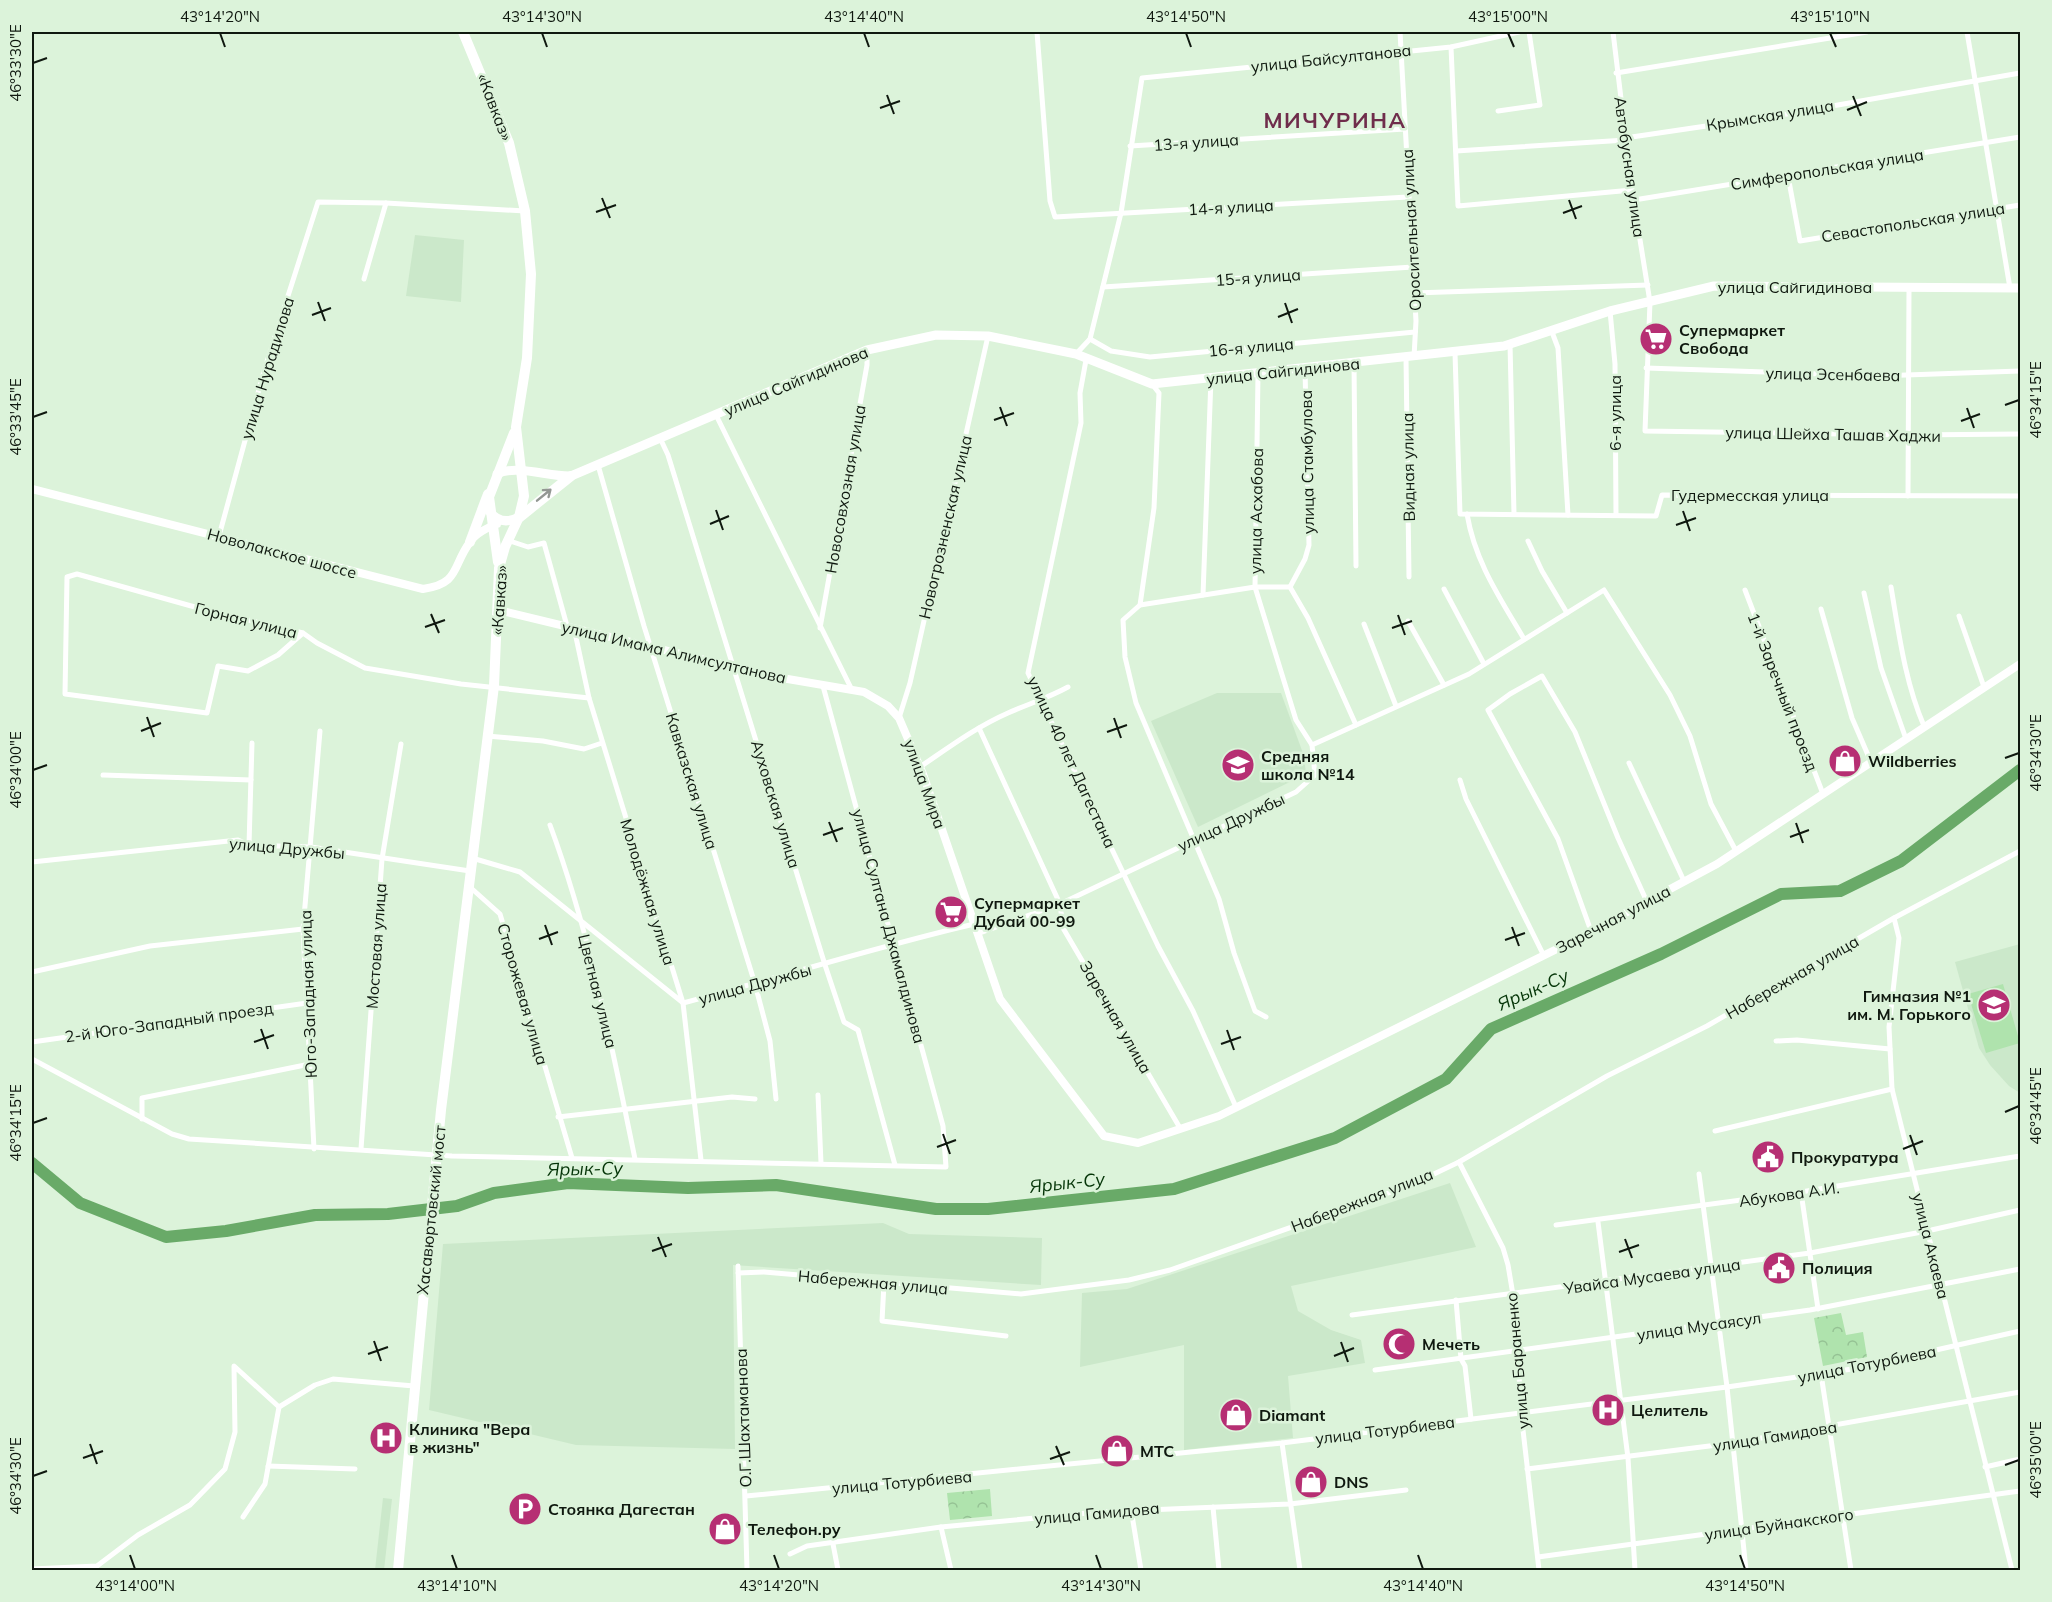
<svg xmlns="http://www.w3.org/2000/svg" width="2052" height="1602" viewBox="0 0 2052 1602" font-family="Mulish,sans-serif">
  <style>
    .built { fill: #cbe8ca }
    .park { fill: url(#park-crowns) }
    .pitch { fill: #afe3ad }
    .lines { fill: none; stroke-linecap: round; stroke-linejoin: round }
    .river { stroke: #69aa68; stroke-width: 12 }
    .street { stroke: #fff; stroke-width: 5 }
    .secondary { stroke: #fff; stroke-width: 8 }
    .primary { stroke: #fff; stroke-width: 9 }
    .highway { stroke: #fff; stroke-width: 10 }
    .oneway { stroke: #939793 }
    .ticks { fill: none; stroke: #0f180f; stroke-width: 2 }
    .labels { text-anchor: middle; stroke-width: 5; stroke-linejoin: round; paint-order: stroke }
    .street-label { font-size: 16px; fill: #0f180f; stroke: #dcf3da }
    .poi-label { font-size: 16px; font-weight: bold; fill: #0f180f; stroke: #dcf3da; text-anchor: start }
    .water-label { font-size: 18px; font-style: italic; fill: #053508; stroke: #dcf3da }
    .district-label { font-size: 22px; font-weight: bold; letter-spacing: 1.5px; fill: #6f2d4b; stroke: #dcf3da }
    .neatline { fill: none; stroke: #0f180f; stroke-width: 2 }
    .ticks-label { font-size: 15px; text-anchor: middle; fill: #0f180f }
  </style>
  <defs>
    <pattern id="park-crowns" width="20" height="18" patternUnits="userSpaceOnUse" patternTransform="scale(1.5)"><rect width="20" height="18" fill="#afe3ad"/><path d="M2 6a3 3 0 1 1 6 0M12 15a3 3 0 1 1 6 0" fill="none" stroke="#95c294"/></pattern>
  </defs>
  <rect width="100%" height="100%" fill="#dcf3da"/>
  <g class="built">
    <path d="M415,235l49,5 -3,62 -55,-6z"/>
    <path d="M1217,693h64l23,63 2,18 -108,53 -47,-106z"/>
    <path d="M2020,944v149l-11,-7 -19,-21 -11,-17 -24,-86z"/>
    <path d="M1450,1183l26,64 -185,39 7,25 33,19 30,10 4,23 -77,13 5,62 -109,12v-105l-104,22 2,-74 45,-4z"/>
    <path d="M883,1223l26,11 133,4 -1,47 -308,-20 2,184 -159,-4 -147,-35 14,-166z"/>
    <path d="M383,1498l9,1 -8,71h-9z"/>
  </g>
  <g class="park">
    <path d="M1841,1313l5,22 17,-3 4,25 -44,9 -9,-48z"/>
    <path d="M990,1489l2,27 -42,4 -3,-27z"/>
  </g>
  <path class="pitch" d="M2003,984l17,59 -34,10 -18,-59z"/>
  <g class="lines">
    <path class="river" d="M32,1163l48,40 86,34 60,-6 89,-16 73,-1 69,-8 37,-13 74,-10 120,5 88,-3 160,24h52l186,-20 161,-51 111,-59 45,-50 170,-75 120,-60 59,-3 61,-30 119,-91"/>
    <g class="street">
      <path d="M1037,32l13,169 5,16 353,-20"/>
      <path d="M1400,32l16,289 -2,36"/>
      <path d="M1613,32l19,158 18,112 -5,129 263,4 112,-1"/>
      <path d="M1967,32l43,256"/>
      <path d="M1451,47l7,159 174,-16"/>
      <path d="M1616,73l251,-41"/>
      <path d="M1498,111l42,-6 -11,-73"/>
      <path d="M1625,138l156,-23 239,-42"/>
      <path d="M1130,146l275,-17"/>
      <path d="M1456,151l170,-11"/>
      <path d="M1788,176l12,65 220,-36"/>
      <path d="M1634,200l386,-63"/>
      <path d="M386,203l139,8"/>
      <path d="M1103,287l310,-20"/>
      <path d="M1414,293l234,-8"/>
      <path d="M1610,311l5,53 1,151"/>
      <path d="M1552,332l6,16 10,167"/>
      <path d="M1090,339l21,12 39,6 265,-25"/>
      <path d="M1510,344l4,170"/>
      <path d="M1455,353l5,161 196,2 6,-21 358,1"/>
      <path d="M1076,354l14,-15 31,-126 21,-135 309,-31 68,-15"/>
      <path d="M1406,358l3,219"/>
      <path d="M1086,360l-6,33 1,30 -53,250 130,273 35,65 43,96"/>
      <path d="M1354,364l2,202"/>
      <path d="M1646,368l232,8 142,-5"/>
      <path d="M1258,374l-3,213 41,133 16,25"/>
      <path d="M1152,384l7,9 -5,115 -14,97 -17,15 2,37 11,46 83,196 15,54 21,58 11,6"/>
      <path d="M716,415l136,275"/>
      <path d="M660,438l8,17 157,510 19,57 14,8 37,135"/>
      <path d="M598,465l46,161 111,358 15,57 6,58"/>
      <path d="M1908,496l1,-208"/>
      <path d="M1467,514c8,48 33,84 57,125"/>
      <path d="M219,536l45,-165 54,-169 68,1 -22,76"/>
      <path d="M1528,541l14,30 25,42"/>
      <path d="M513,542l15,5 16,-4 23,83"/>
      <path d="M1290,587l15,-28 4,-14 -4,-176"/>
      <path d="M1891,587c8,47 14,95 33,139"/>
      <path d="M1444,589l40,75"/>
      <path d="M1745,590l78,204"/>
      <path d="M1864,593l17,75 25,71"/>
      <path d="M1203,595l8,-217"/>
      <path d="M1140,605l115,-18h35l18,31 48,107"/>
      <path d="M1821,609l31,109 19,44"/>
      <path d="M1959,616l25,71"/>
      <path d="M1408,621l36,64"/>
      <path d="M1364,624l32,82"/>
      <path d="M574,628l15,70 94,305 18,157"/>
      <path d="M820,628l47,-263v-15"/>
      <path d="M303,633l-25,22 -30,16 -30,-5 -11,47 -142,-19 2,-117 10,-3 125,35 101,24 14,10 48,25 96,16 128,14"/>
      <path d="M899,718l11,-35 78,-347"/>
      <path d="M979,728l81,176 3,24 117,200"/>
      <path d="M487,736l56,5 41,8 18,-6"/>
      <path d="M1629,763l55,118"/>
      <path d="M920,767c28,-19 56,-40 88,-54 20,-9 40,-15 60,-26"/>
      <path d="M103,775l148,5"/>
      <path d="M1460,780l6,19 78,157"/>
      <path d="M550,825c40,108 62,222 85,334"/>
      <path d="M249,845l3,-102"/>
      <path d="M472,858l48,14 162,130"/>
      <path d="M32,862l206,-22 11,5 62,2 159,24"/>
      <path d="M471,888l29,26 72,244"/>
      <path d="M1894,918l5,20 -10,89 3,62 120,481"/>
      <path d="M1591,931l-33,-92 -70,-129 22,-16 32,-18 33,56 43,106 29,64"/>
      <path d="M977,934l83,-30 236,-112 19,-17 -3,-30 157,-71 135,-84 66,105 20,41 21,68 25,47"/>
      <path d="M32,972l118,-26 153,-17"/>
      <path d="M683,1003c97,-26 193,-56 291,-79"/>
      <path d="M1776,1041l21,-1 93,9"/>
      <path d="M32,1042l275,-39"/>
      <path d="M32,1059l140,75 17,5 263,17 494,11 -3,-41 -120,-440"/>
      <path d="M818,1095l3,68"/>
      <path d="M558,1117l174,-20 23,2"/>
      <path d="M142,1119v-21l168,-34"/>
      <path d="M1715,1131l177,-42"/>
      <path d="M314,1149l-11,-220 17,-198"/>
      <path d="M361,1149l21,-290 19,-115"/>
      <path d="M1459,1162l44,86 5,17 5,30 10,135 16,140"/>
      <path d="M1699,1174l28,213 19,183"/>
      <path d="M1801,1192l17,117"/>
      <path d="M1598,1222l30,236 7,112"/>
      <path d="M1556,1225l245,-33 219,-36"/>
      <path d="M738,1266l9,304"/>
      <path d="M738,1273l26,-1 257,22 108,-14 41,-10 241,-85 48,-23 148,-86 100,-50 187,-108 126,-67"/>
      <path d="M884,1283l-2,38 124,15"/>
      <path d="M1456,1300l5,59 4,7 6,53"/>
      <path d="M1352,1315l458,-62 117,-22 93,-21"/>
      <path d="M1375,1370l435,-60 210,-41"/>
      <path d="M1821,1374l30,196"/>
      <path d="M1282,1443l18,127"/>
      <path d="M268,1466l87,3"/>
      <path d="M1985,1467l35,-8"/>
      <path d="M1527,1469l206,-26 287,-51"/>
      <path d="M746,1496l536,-53 445,-56 125,-18 168,-38"/>
      <path d="M1213,1507l6,63"/>
      <path d="M1131,1509l10,61"/>
      <path d="M243,1517l22,-33 14,-77"/>
      <path d="M941,1527l10,43"/>
      <path d="M833,1544l5,26"/>
      <path d="M790,1554l17,-8 134,-19 158,-15 191,-8 116,-14"/>
      <path d="M1538,1557l482,-66"/>
      <path d="M32,1569l65,-3 41,-31 52,-30 35,-36 10,-37 -1,-66 45,41 36,-22 18,-6 81,7"/>
    </g>
    <g class="secondary">
      <path d="M32,489l391,100c37,-5 29,-23 47,-47 5,-8 18,-15 27,-18"/>
      <path d="M498,610l278,67 88,15 24,14 11,12 24,56 77,225 104,137 34,7 81,-27 352,-174 146,-78 303,-200"/>
    </g>
    <g class="primary">
      <path d="M497,474c19,-10 52,3 74,2l296,-126 69,-15 52,1 88,18 76,30 352,-38 106,-35 104,-25 306,2"/>
      <path d="M490,512c8,10 18,11 29,5"/>
    </g>
    <g class="highway">
      <path d="M520,517l51,-41"/>
      <path d="M470,542l18,-48"/>
      <path d="M498,562l-9,-65 25,-64"/>
      <path d="M398,1570l43,-460 53,-424 5,-118 6,-21 14,-30 5,-21 -8,-69 11,-69 4,-84 -6,-63 -16,-68 -46,-111"/>
    </g>
  </g>
  <defs><path id="oneway-shaft" d="M-6 0H5M1.5-3L5.5 0L1.5 3" fill="none" stroke-width="1.6" stroke-linecap="round" stroke-linejoin="round" transform="scale(1.5)"/></defs>
  <use class="oneway" href="#oneway-shaft" transform="translate(544 495) rotate(-39)"/>
  <path class="ticks" d="M220,33l5,14M542,33l5,14M864,33l5,14M1186,33l5,14M1508,33l6,14M1830,33l6,14M33,63l14,-5M887,95l7,19M1853,96l8,20M880,108l20,-7M1847,110l20,-8M602,198l8,20M1569,200l7,19M596,212l20,-7M1563,213l19,-7M318,302l7,19M1285,303l7,20M312,315l19,-7M1278,317l20,-8M2005,405l14,-5M1000,407l7,19M1967,408l7,20M33,417l14,-5M994,420l20,-7M1961,421l19,-7M716,510l7,20M1683,511l7,20M710,524l19,-8M1676,525l20,-7M431,614l8,19M1398,615l7,20M425,627l20,-7M1392,628l20,-7M147,717l7,20M1114,718l7,20M141,731l20,-8M1107,732l20,-7M2005,758l14,-5M33,770l14,-5M829,822l8,20M1796,823l7,20M823,835l20,-7M1790,837l19,-7M545,925l7,20M1512,927l7,19M539,939l19,-7M1505,940l20,-7M261,1029l7,20M1227,1030l7,20M254,1042l20,-7M1221,1044l20,-7M2005,1112l14,-6M33,1123l14,-5M943,1134l7,20M1910,1135l7,20M937,1147l19,-7M1903,1149l20,-8M658,1237l8,20M1625,1239l7,19M652,1251l20,-7M1619,1252l20,-7M374,1341l7,20M1341,1342l7,20M368,1354l20,-7M1334,1356l20,-8M90,1444l7,20M1056,1446l8,19M83,1458l20,-7M1050,1459l20,-7M2005,1465l14,-5M33,1476l14,-5M130,1555l5,14M452,1555l5,14M774,1555l5,14M1096,1555l5,14M1418,1555l5,14M1740,1555l5,14"/>
  <defs>
    <symbol id="supermarket-disc" viewBox="-11 -11 22 22"><circle r="9.5" fill="#b62f73" stroke="#dcf3da"/><path d="M-6-5.5h2.5l.6 2H6L4.5 2H-2.5L-4.4-4H-6ZM-1.5 3.2a1.3 1.3 0 1 0 .1 0ZM3 3.2a1.3 1.3 0 1 0 .1 0Z" fill="#fff"/></symbol>
    <symbol id="shop-disc" viewBox="-11 -11 22 22"><circle r="9.5" fill="#b62f73" stroke="#dcf3da"/><path d="M-5-2.5h2.3a2.7 3.5 0 0 1 5.4 0H5L5.5 6h-11ZM-1.5-2.5h3a1.5 2.3 0 0 0-3 0Z" fill="#fff"/></symbol>
    <symbol id="school-disc" viewBox="-11 -11 22 22"><circle r="9.5" fill="#b62f73" stroke="#dcf3da"/><path d="M0-5L7-2L0 1L-7-2ZM-4 1L0 2.5L4 1V4Q0 6-4 4Z" fill="#fff"/></symbol>
    <symbol id="civic-disc" viewBox="-11 -11 22 22"><circle r="9.5" fill="#b62f73" stroke="#dcf3da"/><path d="M-.6-6.5H3V-4.5H.6V-3L4-1V1h2V6H-6V1h2V-1L-.6-3ZM-1.2 2.5V6h2.4V2.5Z" fill="#fff"/></symbol>
    <symbol id="mosque-disc" viewBox="-11 -11 22 22"><circle r="9.5" fill="#b62f73" stroke="#dcf3da"/><path d="M3.5-4.9A6 6 0 1 0 3.5 4.9A5 5 0 1 1 3.5-4.9Z" fill="#fff"/></symbol>
    <symbol id="hospital-disc" viewBox="-11 -11 22 22"><circle r="9.5" fill="#b62f73" stroke="#dcf3da"/><path d="M-5-5h3v3.5h4V-5h3V5h-3V1.5h-4V5h-3Z" fill="#fff"/></symbol>
    <symbol id="parking-disc" viewBox="-11 -11 22 22"><circle r="9.5" fill="#b62f73" stroke="#dcf3da"/><path d="M-3.5-5.5H1a3.5 3.5 0 0 1 0 7H-1V5.5H-3.5ZM-1-3.4V-.6H.8a1.4 1.4 0 0 0 0-2.8Z" fill="#fff"/></symbol>
  </defs>
  <g fill-rule="evenodd">
    <use href="#supermarket-disc" x="1637" y="320" width="38" height="38"/>
    <use href="#shop-disc" x="1826" y="742" width="38" height="38"/>
    <use href="#school-disc" x="1219" y="746" width="38" height="38"/>
    <use href="#supermarket-disc" x="932" y="893" width="38" height="38"/>
    <use href="#school-disc" x="1975" y="986" width="38" height="38"/>
    <use href="#civic-disc" x="1749" y="1138" width="38" height="38"/>
    <use href="#civic-disc" x="1760" y="1249" width="38" height="38"/>
    <use href="#mosque-disc" x="1380" y="1325" width="38" height="38"/>
    <use href="#hospital-disc" x="1589" y="1391" width="38" height="38"/>
    <use href="#shop-disc" x="1217" y="1396" width="38" height="38"/>
    <use href="#hospital-disc" x="367" y="1419" width="38" height="38"/>
    <use href="#shop-disc" x="1098" y="1432" width="38" height="38"/>
    <use href="#shop-disc" x="1292" y="1463" width="38" height="38"/>
    <use href="#parking-disc" x="506" y="1490" width="38" height="38"/>
    <use href="#shop-disc" x="706" y="1510" width="38" height="38"/>
  </g>
  <g class="labels">
    <g class="street-label">
      <text transform="translate(1331 58) rotate(-6)" y="6">улица Байсултанова</text>
      <text transform="translate(495 107) rotate(69)" y="6">«Кавказ»</text>
      <text transform="translate(1770 115) rotate(-9)" y="6">Крымская улица</text>
      <text transform="translate(1196 142) rotate(-4)" y="6">13-я улица</text>
      <text transform="translate(1630 167) rotate(82)" y="6">Автобусная улица</text>
      <text transform="translate(1827 169) rotate(-9)" y="6">Симферопольская улица</text>
      <text transform="translate(1231 207) rotate(-3)" y="6">14-я улица</text>
      <text transform="translate(1913 222) rotate(-9)" y="6">Севастопольская улица</text>
      <text transform="translate(1411 230) rotate(-93)" y="6">Оросительная улица</text>
      <text transform="translate(1258 277) rotate(-4)" y="6">15-я улица</text>
      <text x="1795" y="293">улица Сайгидинова</text>
      <text transform="translate(1251 347) rotate(-5)" y="6">16-я улица</text>
      <text transform="translate(267 368) rotate(-73)" y="6">улица Нурадилова</text>
      <text transform="translate(1283 371) rotate(-6)" y="6">улица Сайгидинова</text>
      <text transform="translate(1833 374) rotate(1)" y="6">улица Эсенбаева</text>
      <text transform="translate(796 381) rotate(-23)" y="6">улица Сайгидинова</text>
      <text transform="translate(1615 413) rotate(-90)" y="6">6-я улица</text>
      <text transform="translate(1833 434) rotate(1)" y="6">улица Шейха Ташав Хаджи</text>
      <text transform="translate(1307 462) rotate(-91)" y="6">улица Стамбулова</text>
      <text transform="translate(1408 467) rotate(-91)" y="6">Видная улица</text>
      <text transform="translate(845 489) rotate(-80)" y="6">Новосовхозная улица</text>
      <text x="1750" y="501">Гудермесская улица</text>
      <text transform="translate(1256 511) rotate(-89)" y="6">улица Асхабова</text>
      <text transform="translate(945 527) rotate(-77)" y="6">Новогрозненская улица</text>
      <text transform="translate(282 553) rotate(15)" y="6">Новолакское шоссе</text>
      <text transform="translate(499 600) rotate(-86)" y="6">«Кавказ»</text>
      <text transform="translate(246 620) rotate(14)" y="6">Горная улица</text>
      <text transform="translate(674 652) rotate(13)" y="6">улица Имама Алимсултанова</text>
      <text transform="translate(1783 692) rotate(69)" y="6">1-й Заречный проезд</text>
      <text transform="translate(1072 762) rotate(65)" y="6">улица 40 лет Дагестана</text>
      <text transform="translate(692 781) rotate(73)" y="6">Кавказская улица</text>
      <text transform="translate(925 784) rotate(70)" y="6">улица Мира</text>
      <text transform="translate(776 804) rotate(73)" y="6">Ауховская улица</text>
      <text transform="translate(1231 822) rotate(-25)" y="6">улица Дружбы</text>
      <text transform="translate(287 848) rotate(5)" y="6">улица Дружбы</text>
      <text transform="translate(648 892) rotate(73)" y="6">Молодёжная улица</text>
      <text transform="translate(1613 919) rotate(-28)" y="6">Заречная улица</text>
      <text transform="translate(889 926) rotate(75)" y="6">улица Султана Джамалдинова</text>
      <text transform="translate(376 946) rotate(-86)" y="6">Мостовая улица</text>
      <text transform="translate(1792 977) rotate(-30)" y="6">Набережная улица</text>
      <text transform="translate(755 984) rotate(-15)" y="6">улица Дружбы</text>
      <text transform="translate(598 991) rotate(76)" y="6">Цветная улица</text>
      <text transform="translate(308 994) rotate(-92)" y="6">Юго-Западная улица</text>
      <text transform="translate(523 994) rotate(74)" y="6">Сторожевая улица</text>
      <text transform="translate(1116 1017) rotate(60)" y="6">Заречная улица</text>
      <text transform="translate(169 1022) rotate(-8)" y="6">2-й Юго-Западный проезд</text>
      <text transform="translate(1789 1194) rotate(-8)" y="6">Абукова А.И.</text>
      <text transform="translate(1362 1200) rotate(-21)" y="6">Набережная улица</text>
      <text transform="translate(431 1210) rotate(-84)" y="6">Хасавюртовский мост</text>
      <text transform="translate(1931 1246) rotate(76)" y="6">улица Акаева</text>
      <text transform="translate(1652 1276) rotate(-8)" y="6">Увайса Мусаева улица</text>
      <text transform="translate(873 1282) rotate(5)" y="6">Набережная улица</text>
      <text transform="translate(1699 1326) rotate(-8)" y="6">улица Мусаясул</text>
      <text transform="translate(1517 1361) rotate(-95)" y="6">улица Бараненко</text>
      <text transform="translate(1867 1364) rotate(-11)" y="6">улица Тотурбиева</text>
      <text transform="translate(743 1418) rotate(-92)" y="6">О.Г.Шахтаманова</text>
      <text transform="translate(1385 1430) rotate(-7)" y="6">улица Тотурбиева</text>
      <text transform="translate(1775 1436) rotate(-9)" y="6">улица Гамидова</text>
      <text transform="translate(902 1482) rotate(-5)" y="6">улица Тотурбиева</text>
      <text transform="translate(1097 1513) rotate(-5)" y="6">улица Гамидова</text>
      <text transform="translate(1779 1524) rotate(-8)" y="6">улица Буйнакского</text>
    </g>
    <g class="poi-label">
      <text x="1679" y="336">Супермаркет<tspan x="1679" dy="18">Свобода</tspan></text>
      <text x="1261" y="762">Средняя<tspan x="1261" dy="18">школа №14</tspan></text>
      <text x="1868" y="767">Wildberries</text>
      <text x="974" y="909">Супермаркет<tspan x="974" dy="18">Дубай 00-99</tspan></text>
      <text x="1971" y="1002" text-anchor="end">Гимназия №1<tspan x="1971" dy="18">им. М. Горького</tspan></text>
      <text x="1791" y="1163">Прокуратура</text>
      <text x="1802" y="1274">Полиция</text>
      <text x="1422" y="1350">Мечеть</text>
      <text x="1631" y="1416">Целитель</text>
      <text x="1259" y="1421">Diamant</text>
      <text x="409" y="1435">Клиника "Вера<tspan x="409" dy="18">в жизнь"</tspan></text>
      <text x="1140" y="1457">МТС</text>
      <text x="1334" y="1488">DNS</text>
      <text x="548" y="1515">Стоянка Дагестан</text>
      <text x="748" y="1535">Телефон.ру</text>
    </g>
    <g class="water-label">
      <text transform="translate(1533 990) rotate(-24)" y="6">Ярык-Су</text>
      <text transform="translate(585 1169) rotate(-1)" y="6">Ярык-Су</text>
      <text transform="translate(1067 1183) rotate(-6)" y="6">Ярык-Су</text>
    </g>
    <g class="district-label">
      <text x="1335" y="128">МИЧУРИНА</text>
    </g>
  </g>
  <rect width="2052" height="1602" fill="none" stroke="#dcf3da" stroke-width="66"/>
  <rect x="33" y="33" width="1986" height="1536" class="neatline"/>
  <g class="ticks-label">
    <text x="220" y="22">43°14'20"N</text>
    <text x="542" y="22">43°14'30"N</text>
    <text x="864" y="22">43°14'40"N</text>
    <text x="1186" y="22">43°14'50"N</text>
    <text x="1508" y="22">43°15'00"N</text>
    <text x="1830" y="22">43°15'10"N</text>
    <text transform="translate(16 63) rotate(-90)" y="5">46°33'30"E</text>
    <text transform="translate(2036 400) rotate(-90)" y="5">46°34'15"E</text>
    <text transform="translate(16 417) rotate(-90)" y="5">46°33'45"E</text>
    <text transform="translate(2036 753) rotate(-90)" y="5">46°34'30"E</text>
    <text transform="translate(16 770) rotate(-90)" y="5">46°34'00"E</text>
    <text transform="translate(2036 1106) rotate(-90)" y="5">46°34'45"E</text>
    <text transform="translate(16 1123) rotate(-90)" y="5">46°34'15"E</text>
    <text transform="translate(2036 1460) rotate(-90)" y="5">46°35'00"E</text>
    <text transform="translate(16 1476) rotate(-90)" y="5">46°34'30"E</text>
    <text x="135" y="1591">43°14'00"N</text>
    <text x="457" y="1591">43°14'10"N</text>
    <text x="779" y="1591">43°14'20"N</text>
    <text x="1101" y="1591">43°14'30"N</text>
    <text x="1423" y="1591">43°14'40"N</text>
    <text x="1745" y="1591">43°14'50"N</text>
  </g>
</svg>
